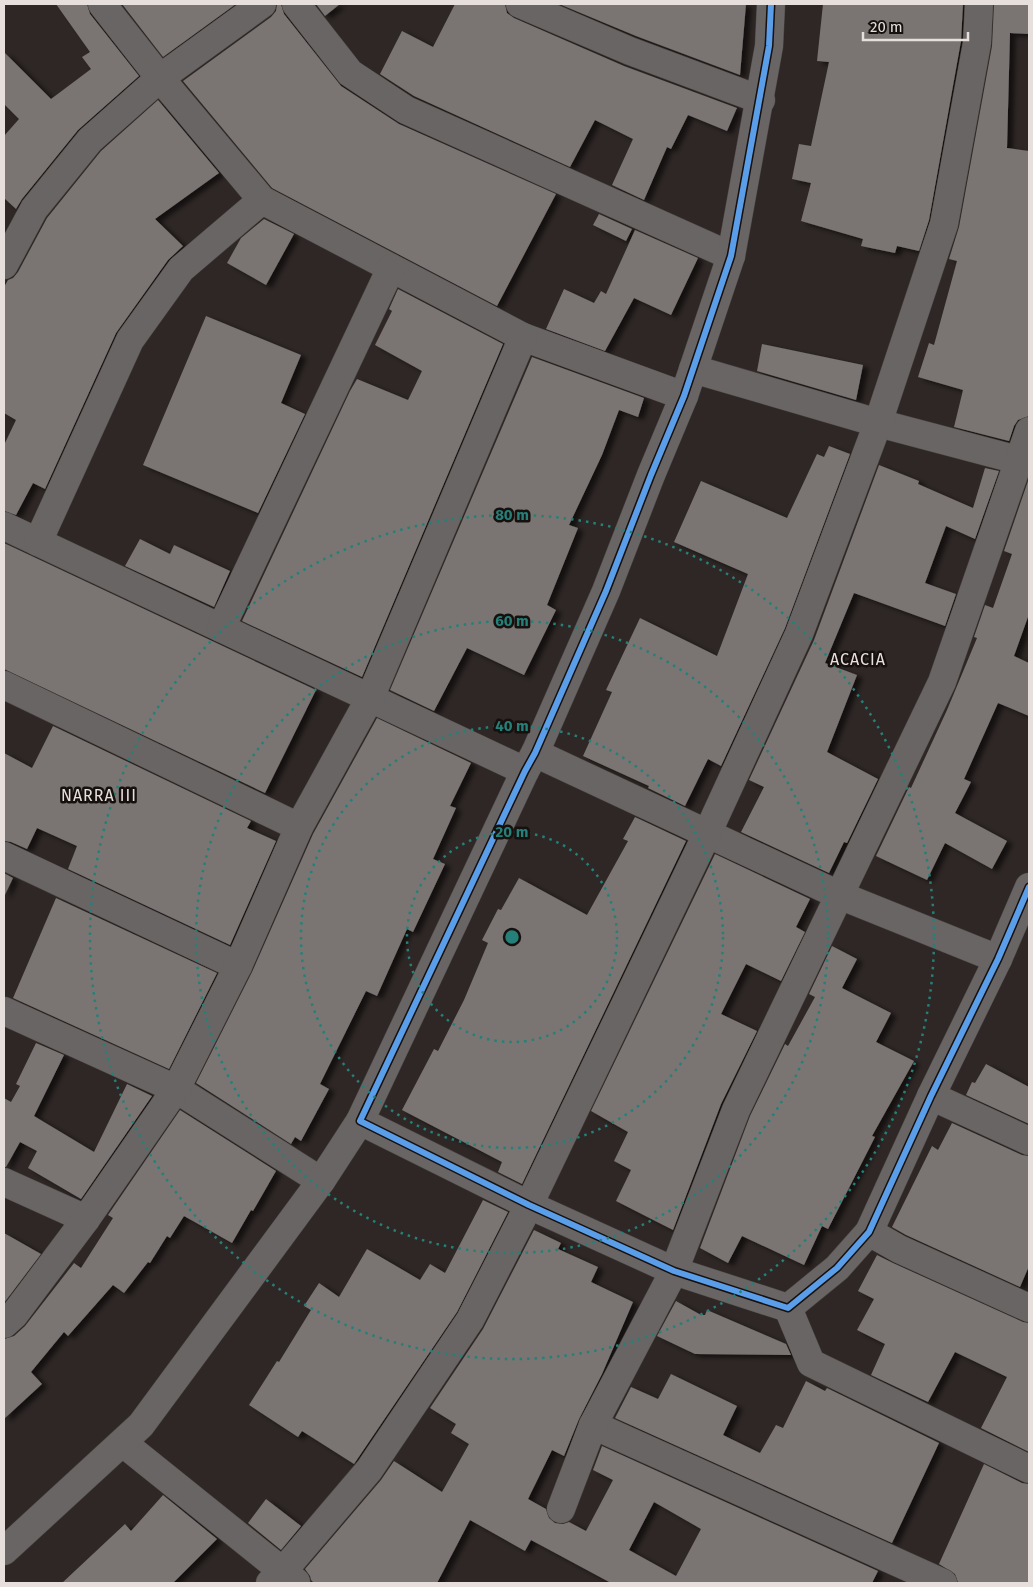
<svg xmlns="http://www.w3.org/2000/svg" width="1033" height="1587" viewBox="0 0 1033 1587" font-family="'Fira Sans',sans-serif">
  <style>
    .building { fill: #7a7472; fill-rule: evenodd; filter: url(#shadow) }
    .lines { fill: none; stroke-linecap: round; stroke-linejoin: round }
    .minor-casing { stroke: #47423f; stroke-width: 29 }
    .minor { stroke: #686564; stroke-width: 28 }
    .cycleway-casing { stroke: #16100e; stroke-width: 9 }
    .cycleway { stroke: #5a9eea; stroke-width: 6 }
    .ring { fill: none; stroke: #258079; stroke-width: 2.5; stroke-dasharray: 2.5 5 }
    .labels { text-anchor: middle; stroke-width: 5; stroke-linejoin: round; paint-order: stroke }
    .quarter-label { font-size: 16px; letter-spacing: 1px; fill: #e7dfdb; stroke: #16100e }
    .centre { fill: #258079; stroke: #16100e; stroke-width: 2.5 }
    .ring-label { font-size: 15px; text-anchor: middle; font-weight: bold; fill: #258079; stroke: #16100e; stroke-width: 5; stroke-linejoin: round; paint-order: stroke }
  </style>
  <defs>
    <filter id="shadow"><feDropShadow dx="5.5" dy="3" stdDeviation="2.5" flood-color="#0009"/></filter>
  </defs>
  <rect width="100%" height="100%" fill="#2e2725"/>
  <g class="building">
    <path d="M56,4h31l3,10 49,62 -61,54 -56,69 -6,10 -12,-11v-62l15,-17 -15,-15v-52l47,47 40,-30 -9,-12 8,-5z"/>
    <path d="M122,4h114l-73,53z"/>
    <path d="M277,4h4l3,10 57,72 58,38 157,70 -59,112 -225,-118 -89,-107 88,-64 5,-6z"/>
    <path d="M316,4h24l-15,12z"/>
    <path d="M455,4h50l2,9 7,5 110,48 113,42 -1,2 -9,21 -39,-16 -17,34 -4,-2 -23,53 -32,-15 21,-46 -38,-19 -25,47 -156,-71 -34,-22 22,-43 31,16z"/>
    <path d="M559,4h187l-6,71 -104,-39z"/>
    <path d="M823,4h140l-2,37 -32,179 -10,31 -22,-5 -2,7 -34,-7 2,-7 -62,-18 10,-38 -19,-4 7,-35 12,2 18,-84 -12,-1z"/>
    <path d="M994,4h35v30l-19,-1 -3,115 22,3v265l-11,4 -4,6 -5,15 -55,-14 9,-37 -45,-13 11,-34 5,2 23,-84 -8,-2 10,-32 33,-181z"/>
    <path d="M158,100l61,73 -64,46 28,27 -15,14 -52,73 -71,156 -12,-6 -17,32 -12,-4v-66l12,-25 -12,-7v-126l4,-7 5,-2 5,-6 29,-54 54,-67z"/>
    <path d="M599,214l33,15 -6,12 -33,-16z"/>
    <path d="M264,219l30,15 -28,51 -39,-22 14,-25z"/>
    <path d="M635,230l63,28 -27,57 -37,-17 -29,53 -59,-22 18,-40 30,14 7,-12 5,3z"/>
    <path d="M398,289l105,55 -141,333 -120,-56 108,-230 7,-12 51,21 14,-29 -47,-26 17,-34 -3,-2z"/>
    <path d="M206,316l95,39 -20,48 24,11 -47,99 -115,-48z"/>
    <path d="M762,344l101,21 -7,35 -99,-29z"/>
    <path d="M532,357l112,41 -6,19 -19,-7 -17,45 -33,70 9,3 -31,77 9,5 -32,65 -57,-27 -33,63 -44,-21z"/>
    <path d="M829,446l21,8 -65,174 -64,138 -13,-7 -23,47 -37,-18 1,-2 -66,-30 29,-64 -6,-2 34,-72 77,38 31,-82 -74,-32 27,-61 86,37 30,-64 7,3z"/>
    <path d="M879,465l40,16 -1,3 55,24 12,-40 14,3 -24,68 -29,-13 -21,57 31,11 -11,32 -91,-33 -29,70 32,12 -30,77 51,27 -31,64 -3,-1 -15,31 -88,-41 23,-45 -15,-7 65,-140z"/>
    <path d="M1029,478v136l-15,42 15,7v53l-31,-13 -34,76 7,3 -16,31 52,28 -15,28 -47,-26 -18,37 -51,-24 33,-69 2,1 36,-78 30,-72 -3,-1 11,-32 8,3 19,-54 -8,-3z"/>
    <path d="M140,539l30,15 4,-9 56,26 -16,36 -89,-41z"/>
    <path d="M4,543l312,147 -51,103 -261,-124z"/>
    <path d="M377,718l94,45 -21,43 6,2 -23,51 12,5 -32,68 -6,-3 -30,67 -11,-5 -46,93 9,5 -28,52 -6,-4 -4,7 -95,-61 56,-111 61,-138z"/>
    <path d="M53,726l198,95 -4,7 29,13 -46,104 -162,-76 9,-23 -40,-18 -10,21 -16,-7 -7,-1v-88l28,15z"/>
    <path d="M635,817l51,24 -164,343 -24,-12 4,-10 -100,-52 32,-61 4,2 26,-51 24,-57 -6,-3 16,-31 3,1 18,-32 68,37 41,-74 -5,-2z"/>
    <path d="M715,854l95,45 -14,28 9,5 -24,49 -35,-17 -25,50 36,17 -36,73 -48,126 -57,-29 15,-31 -17,-9 14,-29 -37,-21z"/>
    <path d="M4,873l9,5 -9,19z"/>
    <path d="M56,898l161,75 -48,96 -156,-71z"/>
    <path d="M832,946l25,13 -15,29 49,25 -15,29 38,19 -42,75 3,1 -47,92 -6,-3 -18,39 -62,-29 -14,27 -28,-15 50,-132 35,-72 3,2 27,-49 -6,-3z"/>
    <path d="M36,1043l28,12 -30,61 60,36 33,-68 25,12 -71,103 -53,-31 9,-17 -17,-9 -14,25h-2v-69l7,4 9,-16 -4,-2z"/>
    <path d="M986,1064l43,23v37l-63,-29 6,-13 3,1z"/>
    <path d="M180,1110l96,61 -23,40 -2,-1 -19,33 -48,-27 -14,22 -3,-2 -17,27 -2,-1 -24,31 -11,-8 -45,51 -4,-4 -33,40 11,12 -38,35v-80l10,-3 11,-10 49,-63 7,5 32,-50 -5,-3z"/>
    <path d="M952,1123l70,32 7,1v110l-9,21 -114,-52 -14,-8 40,-81 6,4z"/>
    <path d="M483,1200l25,12 -51,100 -103,152 -52,-33 -4,6 -49,-32 28,-44 2,1 32,-52 -7,-4 15,-23 20,14 28,-48 53,31 10,-16 15,9z"/>
    <path d="M534,1230l27,13 -3,6 40,18 -7,15 42,20 -31,72 -23,45 -15,37 -12,-6 -24,49 18,10 3,9 6,5 8,1 6,-2 17,9 27,-51 -20,-10 9,-24 276,125 -6,12h-261l-80,-43 -6,11 -55,-31 -33,63h-123l-3,-3 -1,-4 -5,-7 76,-89 13,-19 48,31 27,-48 -18,-11 5,-9 -26,-16 53,-79zM654,1502l47,27 -25,47 -47,-26z"/>
    <path d="M4,1233l37,21 -37,49z"/>
    <path d="M877,1255l16,8 130,59 6,1v129l-48,-24 26,-51 -52,-25 -27,50 -57,-27 14,-31 -28,-14 17,-31 -16,-8z"/>
    <path d="M676,1301l25,14h4l2,-5 79,34 5,11 -96,-1 -38,-18z"/>
    <path d="M671,1374l66,32 -14,29 37,18 16,-28 7,3 23,-47 19,10 2,-3 112,55 -47,100 -277,-125 16,-31 27,12z"/>
    <path d="M984,1464l38,19 7,1v99h-71l-3,-9 -16,-10z"/>
    <path d="M163,1495l54,44 -44,44h-111l63,-59 6,7z"/>
    <path d="M266,1499l35,27 -20,24 -33,-27z"/>
  </g>
  <g class="lines">
    <defs>
      <g id="minor">
        <path d="M102,4l58,74 102,122 261,137 161,59"/>
        <path d="M296,4l54,69 56,37 325,146"/>
        <path d="M520,4l110,47 131,49"/>
        <path d="M771,4l-2,42 -38,210 -47,140 -33,79 -45,116 -71,162 -10,18 -165,350 169,84 145,66 114,37 49,-40 32,-36 62,-136 67,-137 31,-72"/>
        <path d="M4,265l30,-56 56,-69 70,-62 102,-74"/>
        <path d="M693,369l185,54 151,40"/>
        <path d="M4,526l521,245"/>
        <path d="M38,542l92,-202 51,-71 81,-69"/>
        <path d="M221,628l170,-360"/>
        <path d="M4,685l295,142"/>
        <path d="M535,753l304,142 159,64"/>
        <path d="M4,856l234,110"/>
        <path d="M4,1011l172,78 145,92"/>
        <path d="M931,1096l98,45"/>
        <path d="M4,1182l82,37"/>
        <path d="M869,1232l30,17 130,59"/>
        <path d="M788,1308l23,55 218,106"/>
        <path d="M4,1324l10,-9 72,-96 90,-130 62,-123 61,-139 71,-129 153,-361"/>
        <path d="M593,1425l350,158"/>
        <path d="M123,1443l173,139"/>
        <path d="M561,1509l32,-84 81,-154 62,-161 206,-428 87,-251"/>
        <path d="M4,1551l137,-126 180,-244 39,-60"/>
        <path d="M270,1583l13,-12 86,-101 101,-150 59,-115 178,-371 92,-200 79,-211 66,-199 33,-181 2,-39"/>
      </g>
    </defs>
    <use href="#minor" class="minor-casing"/>
    <use href="#minor" class="minor"/>
    <defs>
      <path id="cycleway" d="M771,4l-2,42 -38,210 -47,140 -33,79 -45,116 -71,162 -10,18 -165,350 169,84 145,66 114,37 49,-40 32,-36 62,-136 67,-137 31,-72"/>
    </defs>
    <use href="#cycleway" class="cycleway-casing"/>
    <use href="#cycleway" class="cycleway"/>
  </g>
  <g class="ring">
    <circle cx="512" cy="937" r="105"/>
    <circle cx="512" cy="937" r="211"/>
    <circle cx="512" cy="937" r="316"/>
    <circle cx="512" cy="937" r="422"/>
  </g>
  <g class="labels">
    <g class="quarter-label">
      <text x="858" y="665">ACACIA</text>
      <text x="99" y="801">NARRA III</text>
    </g>
  </g>
  <circle cx="512" cy="937" r="8" class="centre"/>
  <g class="ring-label">
    <text x="512" y="520">80 m</text>
    <text x="512" y="626">60 m</text>
    <text x="512" y="731">40 m</text>
    <text x="512" y="837">20 m</text>
  </g>
  <rect width="1033" height="1587" fill="none" stroke="#e7dfdb" stroke-width="10"/>
  <path d="M863 32v8h105v-8" fill="none" stroke="#e7dfdb" stroke-width="2.5"/>
  <text x="870" y="32" font-size="15" fill="#e7dfdb" stroke="#16100e" stroke-width="4" paint-order="stroke">20 m</text>
</svg>
